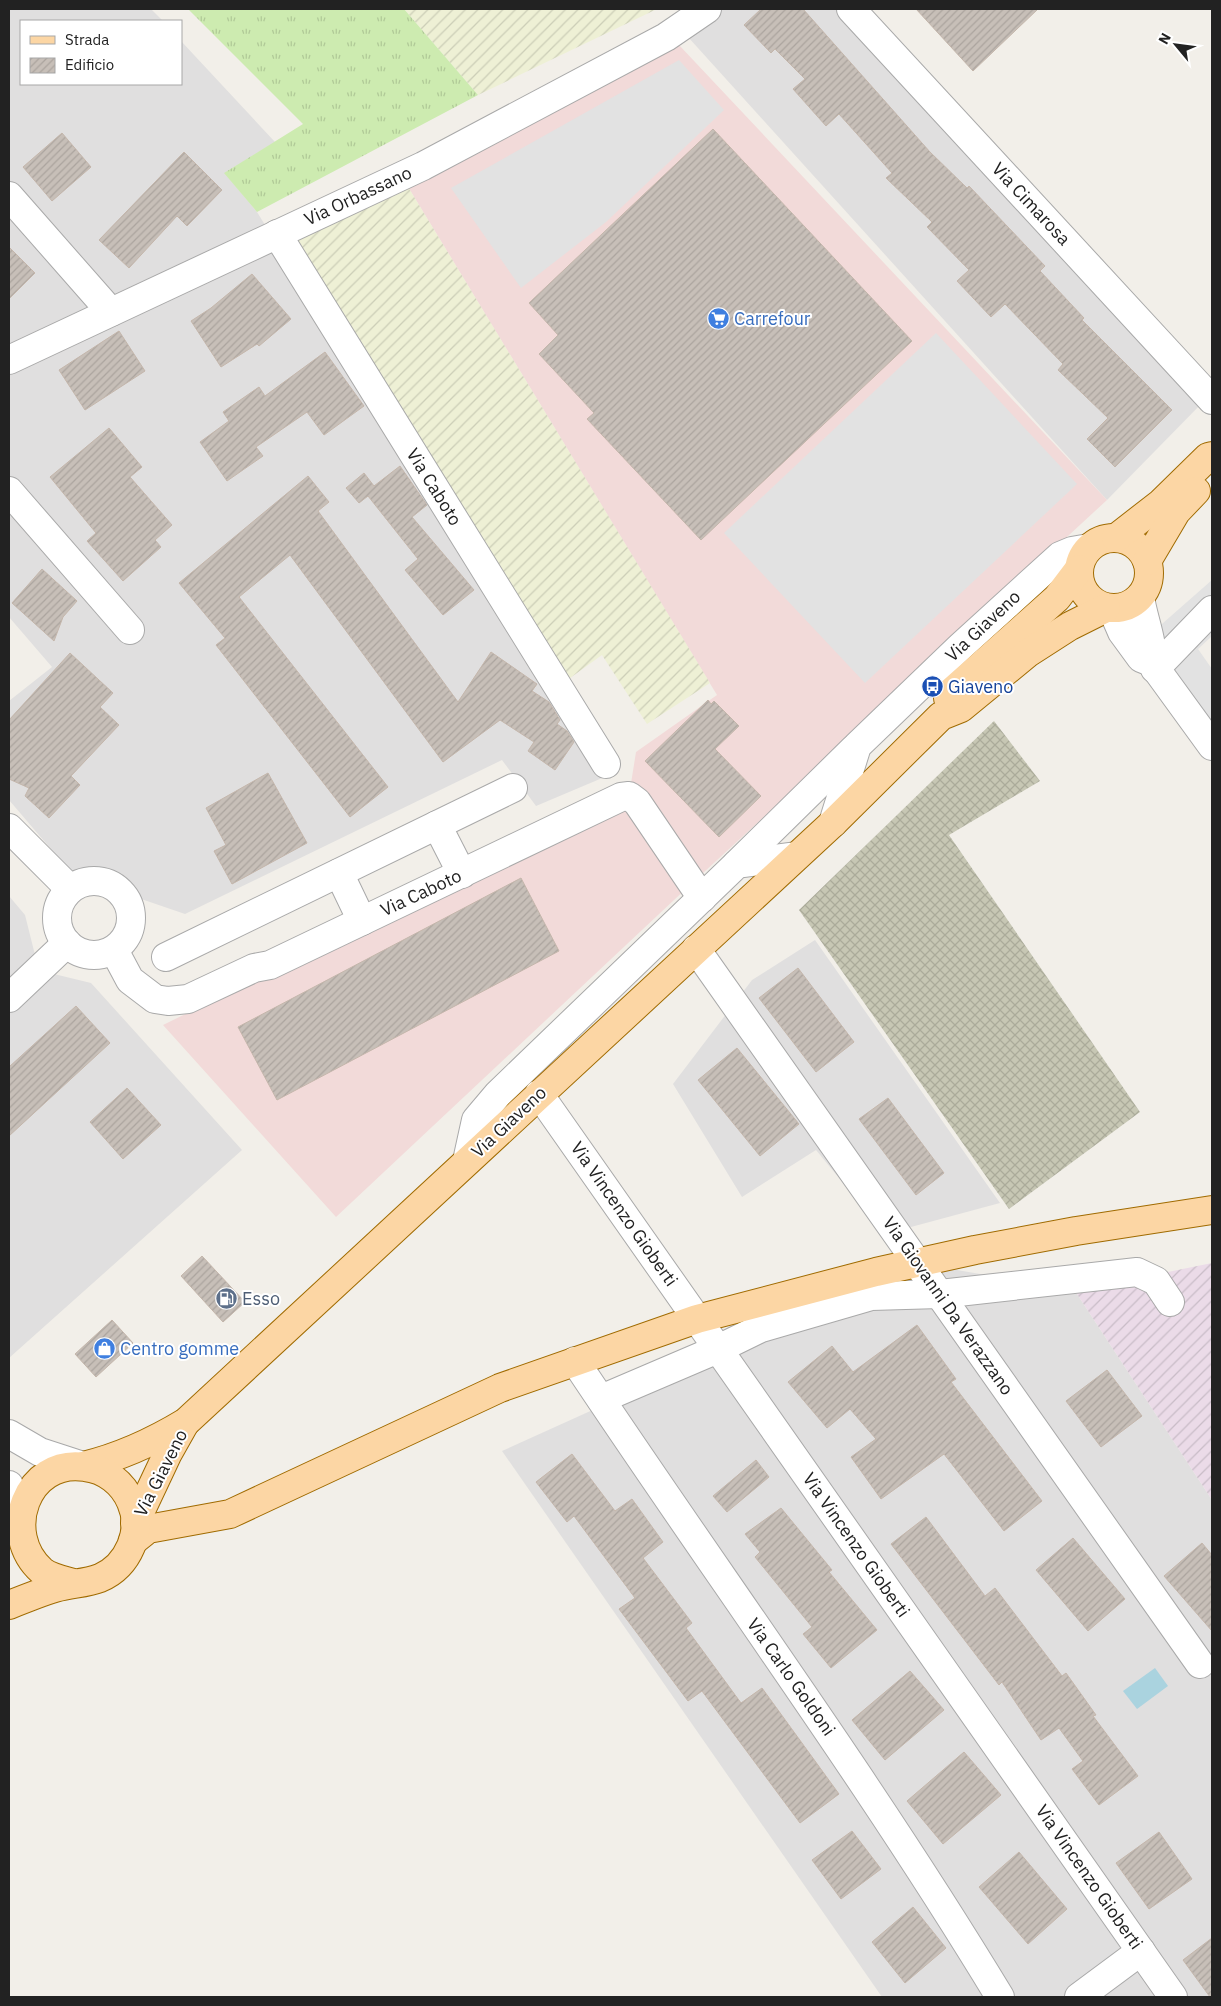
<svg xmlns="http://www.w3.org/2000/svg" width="1221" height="2006" viewBox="0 0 1221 2006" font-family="'IBM Plex Sans',sans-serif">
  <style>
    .residential { fill: #e0dfdf }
    .commercial { fill: #f2dad9 }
    .industrial { fill: url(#industrial-furrows) }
    .construction { fill: url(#construction-cross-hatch) }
    .farmland { fill: url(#farmland-furrows) }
    .grass { fill: url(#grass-tufts) }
    .parking { fill: #e2e2e2 }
    .water { fill: #aad3df }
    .building { fill: url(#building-hatch); stroke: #c4b6ab }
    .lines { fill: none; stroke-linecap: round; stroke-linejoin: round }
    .minor-casing { stroke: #a9a9a9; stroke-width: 30 }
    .major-casing { stroke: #a06b00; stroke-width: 30 }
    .minor { stroke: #fff; stroke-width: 28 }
    .major { stroke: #fcd6a4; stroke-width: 28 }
    .labels { text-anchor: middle; stroke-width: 4; stroke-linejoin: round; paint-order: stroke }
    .street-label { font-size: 18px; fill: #222; stroke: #fff }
    .shop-label { font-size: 18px; fill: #366cbe; stroke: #fff; text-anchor: start }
    .transit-label { font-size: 18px; fill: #164399; stroke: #fff; text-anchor: start }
    .service-label { font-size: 18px; fill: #4e5e75; stroke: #fff; text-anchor: start }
  </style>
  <defs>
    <pattern id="industrial-furrows" width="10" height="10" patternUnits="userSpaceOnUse" patternTransform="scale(1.25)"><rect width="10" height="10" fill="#ebdbe8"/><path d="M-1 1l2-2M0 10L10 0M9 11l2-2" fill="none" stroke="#c9bcc7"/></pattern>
    <pattern id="construction-cross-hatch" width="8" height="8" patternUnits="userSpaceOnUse" patternTransform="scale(1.25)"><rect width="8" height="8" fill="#c7c7b4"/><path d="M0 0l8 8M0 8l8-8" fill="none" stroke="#abab9a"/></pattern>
    <pattern id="farmland-furrows" width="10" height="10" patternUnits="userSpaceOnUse" patternTransform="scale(1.25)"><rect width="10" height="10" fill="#eef0d5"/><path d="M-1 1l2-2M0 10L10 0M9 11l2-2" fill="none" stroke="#ccceb7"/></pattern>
    <pattern id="grass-tufts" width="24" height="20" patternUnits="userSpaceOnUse" patternTransform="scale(1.25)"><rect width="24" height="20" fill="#cdebb0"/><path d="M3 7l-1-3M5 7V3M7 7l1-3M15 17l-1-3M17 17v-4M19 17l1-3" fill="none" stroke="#b0c997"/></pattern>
    <pattern id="building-hatch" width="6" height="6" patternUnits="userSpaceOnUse" patternTransform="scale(1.25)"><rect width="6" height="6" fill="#c7bfb8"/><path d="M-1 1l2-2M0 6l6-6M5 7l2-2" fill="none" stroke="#aba49e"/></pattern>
  </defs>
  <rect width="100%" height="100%" fill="#f2efe9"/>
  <g class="residential">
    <path d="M9,9h142l12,12h-142v63h160v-43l94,101 -50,31 32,39 350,564 -71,30 -34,-46 -317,154 -111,-38 -65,-76v-99l43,-34 -43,-50z"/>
    <path d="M688,9h162l355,391 -98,100 -419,-463z"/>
    <path d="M9,896l16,19 10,40 19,19 37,9 151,167 -233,208z"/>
    <path d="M815,940l185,263 -115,31 -69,-84 -74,47 -69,-113 79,-104z"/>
    <path d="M918,1263l157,28 137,209v497h-330l-380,-546z"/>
  </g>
  <path class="commercial" d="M679,45l428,455 -417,385 -354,332 -173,-192 466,-229 7,-44 81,-57 -312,-513z"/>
  <path class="industrial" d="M1212,1263v237l-137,-209z"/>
  <path class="construction" d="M994,721l46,60 -91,54 191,277 -131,97 -210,-299z"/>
  <g class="farmland">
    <path d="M404,9h253l-179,86z"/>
    <path d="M405,182l305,501 -63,41 -45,-69 -32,23 -16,-20 -261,-416z"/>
  </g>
  <path class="grass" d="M188,9h216l74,86 -221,117 -33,-39 79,-49z"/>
  <g class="parking">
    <path d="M679,60l45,50 -118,112 -85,66 -70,-100z"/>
    <path d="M936,333l141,151 -212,199 -141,-150z"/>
    <path d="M1212,580v56l-14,13 14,20v64l-40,-61 -18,-41z"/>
  </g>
  <path class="water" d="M1155,1668l13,18 -31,23 -14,-18z"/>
  <g class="building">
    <path d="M761,9h42l127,143 37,36 2,-2 76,80 -5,5 44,47 -2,2 90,90 -57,57 -28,-28 21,-21 -50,-48 5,-6 -58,-60 -14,13 -34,-36 12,-11 -42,-43 5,-5 -46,-44 6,-5 -53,-59 -13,12 -33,-37 12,-10 -30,-30 -4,4 -27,-28z"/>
    <path d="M916,9h122l-65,62z"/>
    <path d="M713,129l199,212 -211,199 -114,-121 7,-6 -55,-59 19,-19 -29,-32z"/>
    <path d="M62,133l29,34 -39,34 -29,-34z"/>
    <path d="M184,152l38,38 -35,36 -10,-10 -48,52 -30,-28z"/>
    <path d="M9,247l26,26 -26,26z"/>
    <path d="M252,274l39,45 -32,27 -2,-2 -36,23 -30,-46 20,-13z"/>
    <path d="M119,331l26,40 -60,39 -26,-40z"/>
    <path d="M325,352l39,54 -40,29 -17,-23 -51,35 7,9 -36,25 -27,-39 29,-21 -6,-9 36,-25 6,9z"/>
    <path d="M109,428l33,39 -12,10 42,48 -17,15 6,7 -38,34 -36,-40 9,-8 -46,-56z"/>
    <path d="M400,466l27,39 -15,12 62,73 -31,25 -38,-45 13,-11 -50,-63 -9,7 -13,-15 18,-15 10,13z"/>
    <path d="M308,476l21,26 -11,9 140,191 33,-50 46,32 -5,7 17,11 11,18 -3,4 10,7 7,11 -19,28 -27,-19 6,-9 -34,-22 -57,42 -153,-207 -51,42 149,190 -38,30 -134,-172 9,-7 -46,-55z"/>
    <path d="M42,569l35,32 -14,16 -9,24 -42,-38z"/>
    <path d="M70,653l43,40 -13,14 19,18 -48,51 9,9 -31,33 -24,-22 4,-8 -20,-9v-59z"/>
    <path d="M708,700l3,4 3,-3 25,25 -24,23 46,47 -42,41 -74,-76z"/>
    <path d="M268,773l39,70 -75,41 -18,-33 12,-6 -20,-37z"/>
    <path d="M521,878l38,73 -282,149 -39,-73z"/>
    <path d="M798,968l56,74 -38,30 -57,-74z"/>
    <path d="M76,1006l34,37 -101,93v-69z"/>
    <path d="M737,1048l62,76 -39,32 -62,-76z"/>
    <path d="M127,1088l34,37 -38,34 -33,-37z"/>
    <path d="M888,1098l56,75 -28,22 -57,-76z"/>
    <path d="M202,1256l43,46 -22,20 -42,-46z"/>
    <path d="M112,1320l21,23 -37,34 -21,-23z"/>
    <path d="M917,1325l39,54 -5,3 91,119 -38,30 -60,-77 -63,45 -30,-42 25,-18 -26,-30 -23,19 -39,-46 44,-36 21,26z"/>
    <path d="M1107,1370l35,46 -41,31 -35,-46z"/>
    <path d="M572,1454l43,57 17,-12 31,43 -20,16 49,65 -6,5 55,75 21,-15 77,106 -39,29 -98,-132 -14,10 -69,-92 16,-11 -61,-82 -7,6 -31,-40z"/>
    <path d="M756,1460l13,17 -42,35 -14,-16z"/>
    <path d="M781,1508l51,62 -3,2 48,58 -46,38 -28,-34 9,-7 -57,-70 5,-5 -15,-18z"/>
    <path d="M926,1517l59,79 10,-8 67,88 4,-3 30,42 -3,1 45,60 -39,29 -27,-36 11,-8 -24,-33 -18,12 -39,-58 -3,3 -108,-141z"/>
    <path d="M1073,1538l52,61 -37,32 -52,-61z"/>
    <path d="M1202,1543l10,12v76l-48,-55z"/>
    <path d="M910,1671l34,39 -59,50 -33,-40z"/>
    <path d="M964,1752l37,43 -58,49 -36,-43z"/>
    <path d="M852,1831l29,38 -40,30 -29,-39z"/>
    <path d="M1159,1832l33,47 -43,30 -33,-46z"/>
    <path d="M1019,1852l48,57 -39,35 -49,-57z"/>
    <path d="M913,1907l33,41 -41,35 -33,-41z"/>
    <path d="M1212,1938v59h-2l-27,-37z"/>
  </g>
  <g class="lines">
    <defs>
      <g id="minor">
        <path d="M851,9l361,391"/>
        <path d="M9,196l102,116"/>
        <path d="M277,234l329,530"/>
        <path d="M9,360l414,-194 243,-129 41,-28"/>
        <path d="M9,491l121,139"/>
        <path d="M1140,597c3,22 14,45 11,65l61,84"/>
        <path d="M1112,609l10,23 19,26 10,4"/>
        <path d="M1155,669l57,-59"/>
        <path d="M833,823l24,-77 103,-99 100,-91 12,-5 17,-3"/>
        <path d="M437,825l25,49"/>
        <path d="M9,828l61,61"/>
        <path d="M737,864l117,-115"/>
        <path d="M339,873l23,48"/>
        <circle cx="94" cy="918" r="37"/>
        <path d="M696,949l504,715"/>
        <path d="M114,950l16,30 25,19 13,2 20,-2 66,-31 16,-3 351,-168 8,-1 8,6 65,96"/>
        <path d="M166,957l347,-169"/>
        <path d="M9,998l58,-55"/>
        <path d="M539,1094l634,903"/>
        <path d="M467,1161l9,-41 22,-26 239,-230 59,-8"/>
        <path d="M575,1361c141,212 293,418 425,636"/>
        <path d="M601,1399l117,-50 43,-21 110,-32 69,-2 197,-22 19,9 14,21"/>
        <path d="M9,1434l31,18 43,14"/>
        <path d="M9,1485l10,46"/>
        <path d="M1079,1997l62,-46"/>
      </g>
      <g id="major">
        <circle cx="1114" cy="573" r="35"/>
        <path d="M1116,538l45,-35 47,-46 4,-1"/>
        <path d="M1147,561l29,-49 20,-21"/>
        <path d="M948,698l1,-4 108,-96 22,-29"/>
        <path d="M83,1466c38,-9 70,-24 103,-44l647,-599 108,-107 20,-8 67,-55 42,-27 36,-18"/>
        <path d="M135,1523l32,-68 18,-32"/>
        <path d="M133,1541l15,-12 82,-15 270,-126 197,-69 179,-47 99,-22 101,-19 136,-21"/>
        <path d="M9,1605c15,-6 30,-12 46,-17 15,-5 30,-4 45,-10 28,-12 44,-47 31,-76 -8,-19 -26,-33 -46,-35 -59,-9 -85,67 -43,104 9,7 21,9 32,12"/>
      </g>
    </defs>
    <use href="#minor" class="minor-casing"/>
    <use href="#major" class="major-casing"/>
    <use href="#minor" class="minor"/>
    <use href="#major" class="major"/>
  </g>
  <defs>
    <symbol id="supermarket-disc" viewBox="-11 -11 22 22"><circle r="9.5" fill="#3f7fe0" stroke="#fff"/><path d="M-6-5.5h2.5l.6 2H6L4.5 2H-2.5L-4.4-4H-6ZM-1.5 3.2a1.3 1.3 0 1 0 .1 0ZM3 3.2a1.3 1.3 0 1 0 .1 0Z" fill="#fff"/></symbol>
    <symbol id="bus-disc" viewBox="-11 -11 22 22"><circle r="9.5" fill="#1a4fb4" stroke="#fff"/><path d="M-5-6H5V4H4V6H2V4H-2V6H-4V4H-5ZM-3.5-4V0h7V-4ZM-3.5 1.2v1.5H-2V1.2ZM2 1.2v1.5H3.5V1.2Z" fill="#fff"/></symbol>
    <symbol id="fuel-disc" viewBox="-11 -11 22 22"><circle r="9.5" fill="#5c6f8a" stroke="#fff"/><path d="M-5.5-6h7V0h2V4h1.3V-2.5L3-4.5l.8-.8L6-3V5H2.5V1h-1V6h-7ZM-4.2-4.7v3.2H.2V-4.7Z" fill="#fff"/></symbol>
    <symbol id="shop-disc" viewBox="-11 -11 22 22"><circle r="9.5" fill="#3f7fe0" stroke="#fff"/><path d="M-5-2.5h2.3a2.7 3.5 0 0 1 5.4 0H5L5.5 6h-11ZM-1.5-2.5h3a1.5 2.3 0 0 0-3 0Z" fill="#fff"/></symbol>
  </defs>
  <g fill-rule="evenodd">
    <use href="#supermarket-disc" x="706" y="306" width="25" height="25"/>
    <use href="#bus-disc" x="920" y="674" width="25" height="25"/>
    <use href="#fuel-disc" x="214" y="1286" width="25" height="25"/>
    <use href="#shop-disc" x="92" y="1336" width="25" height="25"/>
  </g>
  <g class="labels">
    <g class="street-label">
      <text transform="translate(358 196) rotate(-25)" y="6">Via Orbassano</text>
      <text transform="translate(1031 204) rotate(47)" y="6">Via Cimarosa</text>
      <text transform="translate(434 487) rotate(58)" y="6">Via Caboto</text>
      <text transform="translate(983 626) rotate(-43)" y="6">Via Giaveno</text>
      <text transform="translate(421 893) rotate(-25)" y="6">Via Caboto</text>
      <text transform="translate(509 1122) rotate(-43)" y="6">Via Giaveno</text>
      <text transform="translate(624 1214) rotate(55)" y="6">Via Vincenzo Gioberti</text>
      <text transform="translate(948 1306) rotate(55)" y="6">Via Giovanni Da Verazzano</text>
      <text transform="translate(161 1473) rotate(-63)" y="6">Via Giaveno</text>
      <text transform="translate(856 1545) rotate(55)" y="6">Via Vincenzo Gioberti</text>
      <text transform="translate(791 1677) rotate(55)" y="6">Via Carlo Goldoni</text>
      <text transform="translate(1089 1877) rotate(55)" y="6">Via Vincenzo Gioberti</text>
    </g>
    <g class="shop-label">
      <text x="734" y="325">Carrefour</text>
      <text x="120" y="1355">Centro gomme</text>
    </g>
    <g class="transit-label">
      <text x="948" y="693">Giaveno</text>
    </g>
    <g class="service-label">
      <text x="242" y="1305">Esso</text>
    </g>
  </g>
  <rect width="1221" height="2006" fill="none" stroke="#222222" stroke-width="20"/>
  <rect x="20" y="20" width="162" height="65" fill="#ffffff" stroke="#a7a7a7"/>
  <rect x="30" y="36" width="25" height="8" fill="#fcd6a4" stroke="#a7a7a7"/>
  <text x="65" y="45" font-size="15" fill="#222222">Strada</text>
  <rect x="30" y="58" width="25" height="15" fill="url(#building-hatch)" stroke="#a7a7a7"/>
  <text x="65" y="70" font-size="15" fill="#222222">Edificio</text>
  <g transform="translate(1176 45) rotate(299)" stroke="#ffffff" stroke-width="4" paint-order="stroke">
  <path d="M0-4L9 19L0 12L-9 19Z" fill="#222222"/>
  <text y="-8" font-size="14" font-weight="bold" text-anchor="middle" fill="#222222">N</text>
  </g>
</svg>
